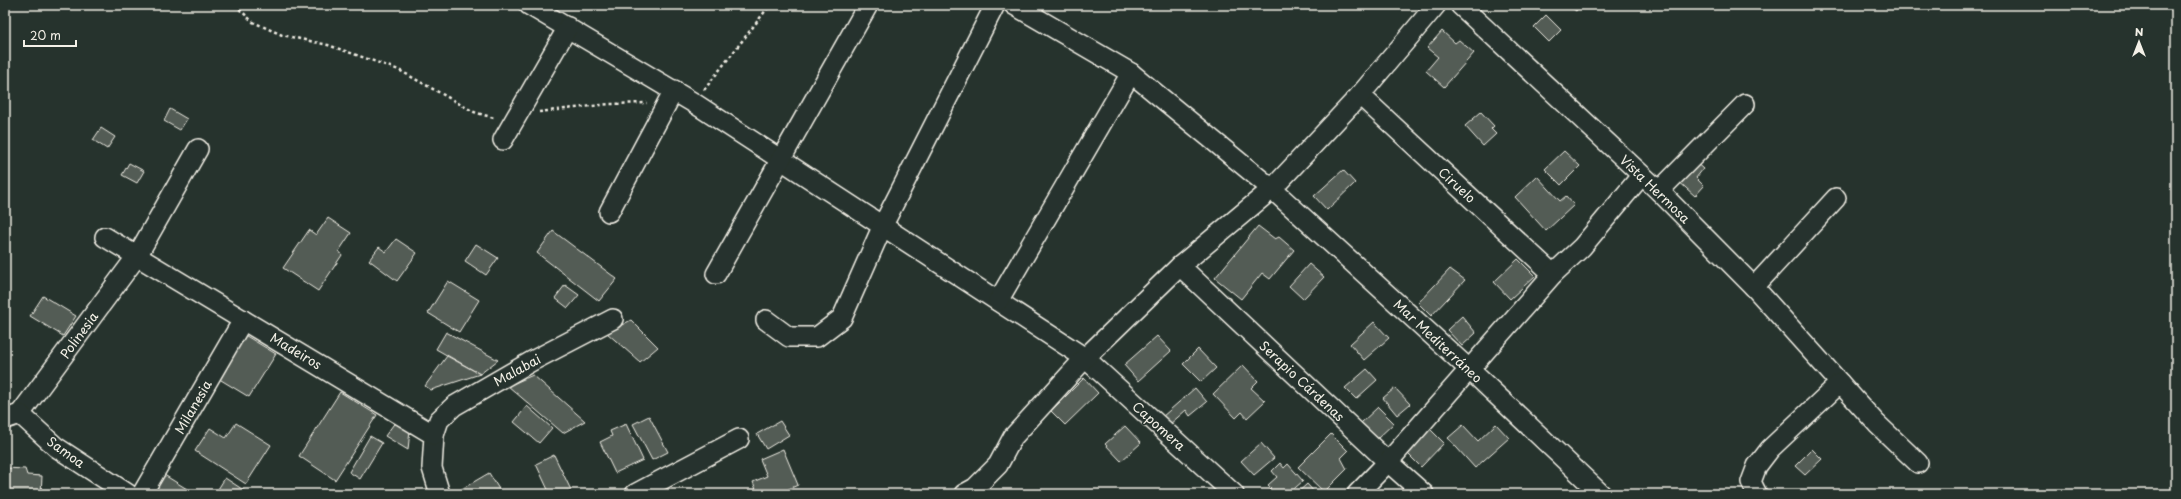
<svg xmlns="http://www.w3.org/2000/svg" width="2181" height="499" viewBox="0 0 2181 499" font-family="'Playpen Sans',sans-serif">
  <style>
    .building { fill: #525c55; stroke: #f4f1e8 }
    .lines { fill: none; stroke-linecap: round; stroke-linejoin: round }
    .street-casing { stroke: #f4f1e8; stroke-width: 22 }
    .path { stroke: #f4f1e8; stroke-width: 2.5; stroke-dasharray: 3 3; stroke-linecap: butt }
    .street { stroke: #26332d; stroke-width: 19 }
    .labels { text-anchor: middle; stroke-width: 3; stroke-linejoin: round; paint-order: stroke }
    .street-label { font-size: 13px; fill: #f4f1e8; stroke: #26332d }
  </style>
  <rect width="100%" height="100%" fill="#26332d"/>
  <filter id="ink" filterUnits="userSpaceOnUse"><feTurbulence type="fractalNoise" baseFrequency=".025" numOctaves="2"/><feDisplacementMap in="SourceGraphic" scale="8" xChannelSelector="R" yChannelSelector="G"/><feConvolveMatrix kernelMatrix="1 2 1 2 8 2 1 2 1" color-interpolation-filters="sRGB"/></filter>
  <g filter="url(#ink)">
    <g class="building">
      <path d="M1568,5h13l-5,6z"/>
      <path d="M1546,15l15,15 -12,12 -15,-15z"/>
      <path d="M1442,31l13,12 4,-3 15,13 -30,34 -18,-16 12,-14 -11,-9z"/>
      <path d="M170,109l17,10 -7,11 -16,-9z"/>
      <path d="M1481,112l13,14 -3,3 5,5 -13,12 -18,-20z"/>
      <path d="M101,128l14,9 -8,12 -14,-9z"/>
      <path d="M1564,151l16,15 -19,19 -16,-16z"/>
      <path d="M1694,161l9,8 -7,9 8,8 -9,10 -18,-16z"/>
      <path d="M129,163l15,8 -7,12 -15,-8z"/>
      <path d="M1343,170l12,13 -28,27 -13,-14z"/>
      <path d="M1537,176l23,25 6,-5 8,9 -28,26 -31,-34z"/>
      <path d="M328,218l23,15 -12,18 3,4 -24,36 -35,-23 26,-38 7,5z"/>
      <path d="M1258,226l17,13 4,-2 15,13 -24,29 -8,-6 -21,26 -26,-21z"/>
      <path d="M553,231l64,48 -18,22 -62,-48z"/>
      <path d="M396,239l21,14 -20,28 -28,-21 10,-13 7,5z"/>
      <path d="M476,244l22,14 -12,17 -21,-14z"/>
      <path d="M1518,259l17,17 -25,23 -16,-17z"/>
      <path d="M1309,264l15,13 -21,22 -14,-13z"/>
      <path d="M1450,269l15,11 -34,36 -13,-13z"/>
      <path d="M448,281l31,19 -20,32 -31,-19z"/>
      <path d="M565,285l14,10 -11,13 -13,-10z"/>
      <path d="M43,296l33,20 -13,20 -33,-20z"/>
      <path d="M1462,316l14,17 -14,13 -15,-16z"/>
      <path d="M631,320l27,27 -18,15 -33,-29z"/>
      <path d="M1374,322l15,16 -25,22 -14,-16z"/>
      <path d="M446,332l52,28 -18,14 -44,-25z"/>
      <path d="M243,334l33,20 -27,43 -33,-20z"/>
      <path d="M1157,336l14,15 -33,30 -14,-16z"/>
      <path d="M1198,349l18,19 -15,14 -18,-18z"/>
      <path d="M447,356l33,18 -49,16 -6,-4z"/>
      <path d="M1243,365l15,16 -7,7 14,13 -18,17 -5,-6 -6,6 -23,-24z"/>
      <path d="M1367,369l10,11 -21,19 -11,-11z"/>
      <path d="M533,375l52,46 -22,12 -55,-47z"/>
      <path d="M1084,378l14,15 -33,32 -14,-14z"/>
      <path d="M1195,388l12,14 -17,14 -4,-6 -17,15 -7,-8z"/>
      <path d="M1395,388l15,16 -13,11 -14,-17z"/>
      <path d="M340,392l37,23 -42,65 -36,-24z"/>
      <path d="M527,406l25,22 -13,15 -25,-21z"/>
      <path d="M1378,407l16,16 -17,16 -16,-16z"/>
      <path d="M649,416l19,36 -16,8 -19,-36z"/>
      <path d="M396,421l14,9 -2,20 -23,-14z"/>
      <path d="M780,421l9,14 -23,14 -9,-15z"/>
      <path d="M236,423l35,22 -25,39 -51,-33 15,-23 16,10z"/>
      <path d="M626,424l17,36 -28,13 -15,-31 12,-6 -2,-5z"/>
      <path d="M1496,424l13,14 -34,30 -27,-30 15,-13 15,16z"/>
      <path d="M1125,426l16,17 -20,18 -16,-17z"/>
      <path d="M1429,428l15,15 -23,24 -15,-15z"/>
      <path d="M1331,434l17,17 -7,7 6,11 -23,23 -26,-25z"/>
      <path d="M370,436l12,7 -22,36 -11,-7z"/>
      <path d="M1261,443l13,15 -20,17 -13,-14z"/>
      <path d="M783,449l15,36 -21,9h-19l-5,-12 14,-6 -7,-17z"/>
      <path d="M1812,449l10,10 -17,16 -10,-9z"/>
      <path d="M554,455l17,35 -9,4h-12l-14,-30z"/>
      <path d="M1280,463l4,5 4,-4 15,17 -15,13h-23l6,-6 -3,-3 9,-8 -5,-6z"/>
      <path d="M5,468l20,1 2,6 15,1 -1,18h-36z"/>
      <path d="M161,473l26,16 -4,5h-32z"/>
      <path d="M489,473l13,21h-49z"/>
      <path d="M225,478l20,13 -2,3h-28z"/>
      <path d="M1307,484l9,10h-20z"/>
    </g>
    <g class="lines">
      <defs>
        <g id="street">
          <path d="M529,5l165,98 391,255 149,136"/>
          <path d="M1014,5l117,68 141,116 198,181 131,124"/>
          <path d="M1460,5l199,186 95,96 86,96"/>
          <path d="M1360,95l193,179"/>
          <path d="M503,140l65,-113"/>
          <path d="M1659,191l86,-87"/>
          <path d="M609,212l65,-122"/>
          <path d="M105,237l329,198 -2,33 8,26"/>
          <path d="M1180,266l208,196 36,32"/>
          <path d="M716,274l152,-269"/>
          <path d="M1754,287l82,-89"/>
          <path d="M998,301l133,-228"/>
          <path d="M766,320l23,17h28l25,-19 41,-93 112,-220"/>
          <path d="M20,414l117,-158 61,-107"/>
          <path d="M5,419l15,-5 36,33 72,47"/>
          <path d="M434,435l5,-15 15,-14 78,-45 81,-42"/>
          <path d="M142,494l101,-174"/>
          <path d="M635,494l104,-55"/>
          <path d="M964,494l11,-6 23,-23 15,-28 72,-79 95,-92 92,-77 88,-94 76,-90"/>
          <path d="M1357,494l31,-32 165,-188 29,-27 59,-71"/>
          <path d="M1757,494l-6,-12 6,-16 13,-17 70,-66 37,41 41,39"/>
        </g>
      </defs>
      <use href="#street" class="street-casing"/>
      <g class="path">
        <path d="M235,5l18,17 29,13 46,10 71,25 75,42 20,6"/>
        <path d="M704,90l66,-85"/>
        <path d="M539,112l71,-8 37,-1"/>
      </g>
      <use href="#street" class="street"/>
    </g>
  </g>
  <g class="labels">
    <g class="street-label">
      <text transform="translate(1457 185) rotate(43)" y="5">Ciruelo</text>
      <text transform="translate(1655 189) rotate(44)" y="5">Vista Hermosa</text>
      <text transform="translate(79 335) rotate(-54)" y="5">Polinesia</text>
      <text transform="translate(1438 341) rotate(43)" y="5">Mar Mediterráneo</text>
      <text transform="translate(296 351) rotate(31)" y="5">Madeiros</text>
      <text transform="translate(517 370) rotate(-29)" y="5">Malabai</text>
      <text transform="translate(1302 381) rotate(43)" y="5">Serapio Cárdenas</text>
      <text transform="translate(193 407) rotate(-60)" y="5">Milanesia</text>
      <text transform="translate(1159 426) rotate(42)" y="5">Capomera</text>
      <text transform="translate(66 452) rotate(36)" y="5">Samoa</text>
    </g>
  </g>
  <rect width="2181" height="499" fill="none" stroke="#26332d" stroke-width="20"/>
  <rect x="10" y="10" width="2161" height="479" fill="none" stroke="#f4f1e8" stroke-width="1.5" filter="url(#ink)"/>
  <g transform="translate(2139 42)" stroke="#26332d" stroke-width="3" paint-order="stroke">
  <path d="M0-3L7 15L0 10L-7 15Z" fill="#f4f1e8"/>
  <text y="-6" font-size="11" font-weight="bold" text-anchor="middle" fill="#f4f1e8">N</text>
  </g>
  <path d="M24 40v6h52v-6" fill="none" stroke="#f4f1e8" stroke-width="2"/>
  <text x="30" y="40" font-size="12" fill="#f4f1e8" stroke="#26332d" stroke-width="3" paint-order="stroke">20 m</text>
</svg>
